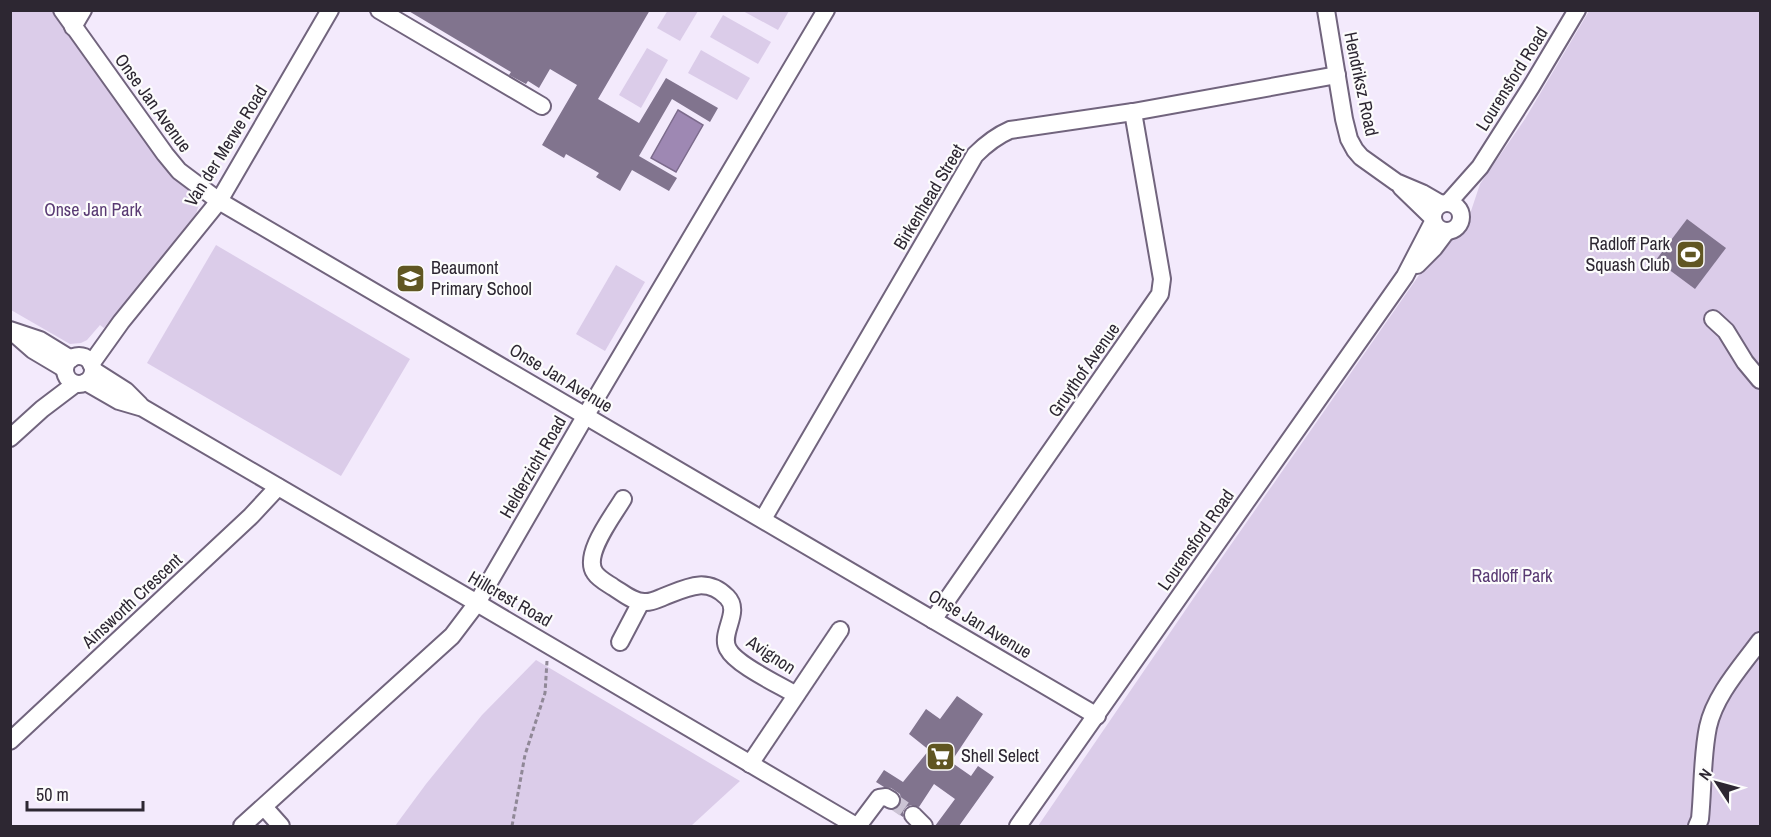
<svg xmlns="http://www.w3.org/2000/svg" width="1771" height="837" viewBox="0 0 1771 837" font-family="'Archivo Narrow',sans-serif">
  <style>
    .green { fill: #dbcce9 }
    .water { fill: #9e88b3; stroke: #7c6b8c; stroke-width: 1.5 }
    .building { fill: #81748e }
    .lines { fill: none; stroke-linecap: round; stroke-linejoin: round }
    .minor-tunnel { stroke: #cbc3d4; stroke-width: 16; stroke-dasharray: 16 8; stroke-linecap: butt }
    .minor-casing { stroke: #71647d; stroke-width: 20 }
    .path { stroke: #908897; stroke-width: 3; stroke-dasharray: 4.5 3; stroke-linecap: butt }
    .minor { stroke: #fff; stroke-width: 16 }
    .labels { text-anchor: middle; stroke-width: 4.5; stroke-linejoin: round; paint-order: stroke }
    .street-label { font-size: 18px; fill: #2d2732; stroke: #fcfcfc }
    .park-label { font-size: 18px; fill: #593a73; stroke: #fcfcfc }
    .poi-label { font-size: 18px; fill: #2d2732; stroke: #fcfcfc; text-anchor: start }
  </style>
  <rect width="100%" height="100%" fill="#f3eafc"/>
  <g class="green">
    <path d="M668,10l30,1 -18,30 -23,-13z"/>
    <path d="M11,11h40l87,122 30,37 26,25 5,9 -3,10 -92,114 -4,-3 -13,15 -6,3 -11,1 -59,-34z"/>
    <path d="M743,11l46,-1v1l-11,19z"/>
    <path d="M1589,11h171v815h-722l155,-227 238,-341 34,-29 15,-45 45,-65z"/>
    <path d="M723,15l48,27 -13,22 -48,-27z"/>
    <path d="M647,48l21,12 -27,48 -22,-13z"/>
    <path d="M701,50l49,28 -13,22 -49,-27z"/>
    <path d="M216,245l194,114 -69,117 -194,-113z"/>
    <path d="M616,265l29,17 -40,69 -29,-17z"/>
    <path d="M536,660l204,121 -49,45h-296l31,-42 56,-69z"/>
  </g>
  <path class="water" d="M678,110l25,15 -27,47 -25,-14z"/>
  <g class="building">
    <path d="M407,10h243l-52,89 41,24 27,-45 52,30 -8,14 -38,-23 -33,57 38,22 -8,13 -37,-21 -12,21 -24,-14 3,-4 -33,-19 -2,4 -22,-13 35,-60 -27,-16 -11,19 -11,-7 -2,3 -17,-9 2,-3z"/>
    <path d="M1687,219l39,29 -31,41 -39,-29z"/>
    <path d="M957,696l26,18 -32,48 20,14 7,-10 16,11 -35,49h-24l20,-27 -21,-15 -15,23 -8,-2 -5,2 -3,5v5l-10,-7 7,-5 1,-5 -1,-6 -9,-6 -7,-1 -8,-5 8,-12 19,12 26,-32 -20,-16 17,-25 14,10z"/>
  </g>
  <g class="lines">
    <path class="minor-tunnel" d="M891,800l22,15"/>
    <defs>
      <g id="minor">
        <path d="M62,10l103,144 14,17 40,30 878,515"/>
        <path d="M379,10l163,96"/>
        <path d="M1326,10l18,109 5,20 6,11 6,7 35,25 26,11 19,11"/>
        <path d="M73,27l10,-17"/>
        <path d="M1401,187l31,30"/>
        <circle cx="1447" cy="217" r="14"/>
        <path d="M1448,203l32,-36 51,-80 46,-77"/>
        <path d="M1417,265l17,-17 12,-16"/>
        <path d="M1713,319l13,12 19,31 15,18"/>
        <path d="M10,330l30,10 31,19"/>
        <path d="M17,336l16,14 32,19"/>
        <circle cx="79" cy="370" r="14"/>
        <path d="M91,364l30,-42 98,-121 111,-191"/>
        <path d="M93,370l33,21 14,14"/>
        <path d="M86,382l33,19 24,7 334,195 379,223"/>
        <path d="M10,438l32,-29 33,-25"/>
        <path d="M623,499c-10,17 -41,56 -28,74 4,6 12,10 18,14 10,6 21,16 33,15 6,0 12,-3 17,-5 23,-9 43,-21 64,0 15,15 -8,36 1,52 8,16 52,36 68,46"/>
        <path d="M763,519l212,-364c11,-11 21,-19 35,-25l123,-18 204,-37"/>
        <path d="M933,620l227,-326 2,-15 -29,-167"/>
        <path d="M620,642l21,-40"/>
        <path d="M10,741l241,-225 27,-29"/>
        <path d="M750,764l90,-134"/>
        <path d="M264,807l17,19"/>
        <path d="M913,815l11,11"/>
        <path d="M242,826l210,-190 25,-33 109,-188 240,-405"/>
        <path d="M858,826l21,-28 7,-1 5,3"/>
        <path d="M1018,826l387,-550 28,-54"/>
        <path d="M1697,826l3,-7c3,-30 2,-63 8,-92 7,-32 33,-60 52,-86"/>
      </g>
    </defs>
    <use href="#minor" class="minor-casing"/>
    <path class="path" d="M512,826l13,-71 20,-62 2,-32"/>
    <use href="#minor" class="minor"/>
  </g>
  <defs>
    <symbol id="stadium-square" viewBox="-11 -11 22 22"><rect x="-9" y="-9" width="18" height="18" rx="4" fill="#605622" stroke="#fcfcfc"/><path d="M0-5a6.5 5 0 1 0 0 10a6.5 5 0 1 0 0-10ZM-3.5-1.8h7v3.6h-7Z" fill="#fff"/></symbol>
    <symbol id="school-square" viewBox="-11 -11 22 22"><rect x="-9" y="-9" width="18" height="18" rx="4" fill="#605622" stroke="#fcfcfc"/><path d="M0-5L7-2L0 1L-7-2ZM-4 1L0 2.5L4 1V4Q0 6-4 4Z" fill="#fff"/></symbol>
    <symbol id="supermarket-square" viewBox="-11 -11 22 22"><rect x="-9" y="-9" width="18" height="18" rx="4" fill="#605622" stroke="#fcfcfc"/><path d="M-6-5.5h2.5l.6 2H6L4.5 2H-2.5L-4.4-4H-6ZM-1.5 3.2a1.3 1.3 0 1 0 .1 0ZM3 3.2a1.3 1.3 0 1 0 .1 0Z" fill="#fff"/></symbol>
  </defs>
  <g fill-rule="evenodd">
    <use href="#stadium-square" x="1674" y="238" width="33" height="33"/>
    <use href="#school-square" x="394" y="262" width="33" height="33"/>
    <use href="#supermarket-square" x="924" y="740" width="33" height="33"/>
  </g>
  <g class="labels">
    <g class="street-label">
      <text transform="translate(1512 79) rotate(-58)" y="6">Lourensford Road</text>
      <text transform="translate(1361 84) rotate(78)" y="6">Hendriksz Road</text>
      <text transform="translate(153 103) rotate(54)" y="6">Onse Jan Avenue</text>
      <text transform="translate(226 146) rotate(-58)" y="6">Van der Merwe Road</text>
      <text transform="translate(929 197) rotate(-59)" y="6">Birkenhead Street</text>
      <text transform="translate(1084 370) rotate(-55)" y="6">Gruythof Avenue</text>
      <text transform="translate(561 378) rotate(31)" y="6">Onse Jan Avenue</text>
      <text transform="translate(533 467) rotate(-60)" y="6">Helderzicht Road</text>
      <text transform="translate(1196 540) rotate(-55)" y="6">Lourensford Road</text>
      <text transform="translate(510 599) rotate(30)" y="6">Hillcrest Road</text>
      <text transform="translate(132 601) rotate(-43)" y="6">Ainsworth Crescent</text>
      <text transform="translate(980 624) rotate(31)" y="6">Onse Jan Avenue</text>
      <text transform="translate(771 655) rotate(33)" y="6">Avignon</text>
    </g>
    <g class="park-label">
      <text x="93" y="216">Onse Jan Park</text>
      <text x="1512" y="582">Radloff Park</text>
    </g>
    <g class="poi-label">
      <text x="1670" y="250" text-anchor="end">Radloff Park<tspan x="1670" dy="21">Squash Club</tspan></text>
      <text x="431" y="274">Beaumont<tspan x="431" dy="21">Primary School</tspan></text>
      <text x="961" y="762">Shell Select</text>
    </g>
  </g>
  <rect width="1771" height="837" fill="none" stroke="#2d2732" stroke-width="24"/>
  <g transform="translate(1717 783) rotate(306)" stroke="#fcfcfc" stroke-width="4.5" paint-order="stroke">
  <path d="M0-4.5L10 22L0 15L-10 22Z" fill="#2d2732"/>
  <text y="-9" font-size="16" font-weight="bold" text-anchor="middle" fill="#2d2732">N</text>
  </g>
  <path d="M27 801v9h116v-9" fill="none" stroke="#2d2732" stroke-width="3"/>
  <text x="36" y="801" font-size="18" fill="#2d2732" stroke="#fcfcfc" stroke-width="4.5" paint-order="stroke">50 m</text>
</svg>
